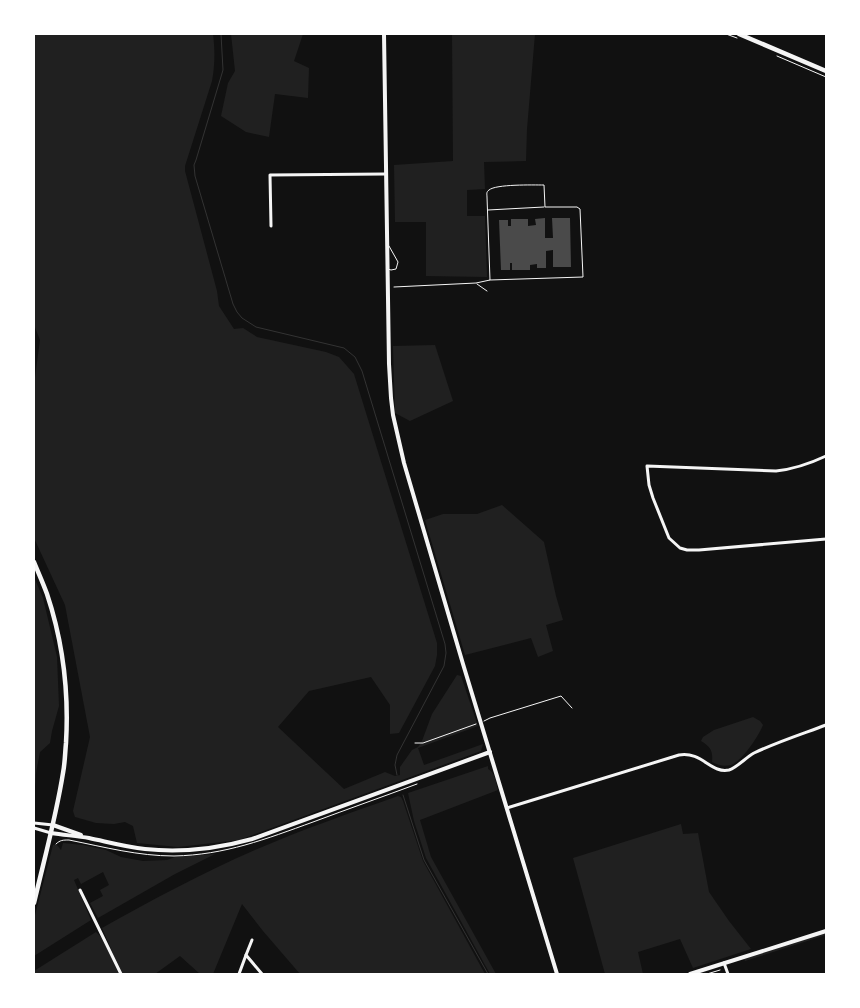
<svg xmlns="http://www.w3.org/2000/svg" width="860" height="1008" viewBox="0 0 860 1008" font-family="'Asap Condensed',sans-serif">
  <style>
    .green { fill: #202020 }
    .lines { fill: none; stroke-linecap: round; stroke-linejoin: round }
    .stream { stroke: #333; stroke-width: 1 }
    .building { fill: #4a4a4a }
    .path { stroke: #f5f5f5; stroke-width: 1 }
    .service { stroke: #f5f5f5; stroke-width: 1 }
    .minor { stroke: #f5f5f5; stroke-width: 3 }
    .tertiary { stroke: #f5f5f5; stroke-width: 4 }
    .secondary { stroke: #f5f5f5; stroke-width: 4.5 }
    .primary { stroke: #f5f5f5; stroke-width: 4.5 }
  </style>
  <rect width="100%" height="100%" fill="#111"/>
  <g class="green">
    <path d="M34,34h179c2,16 2,31 -1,47l-27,85v5l32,120 2,15 15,23 9,-1 14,9 69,15 13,5 15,17 83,269v12l-2,11 -36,67 -9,1v-29l-19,-28 -62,14 -31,36 66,62 41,-17 10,4 5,-1v-8l12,-17 6,-3 4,-6 10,-27 25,-39 4,1 17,50 -60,22 6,17 59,-21 -2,7 -242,89 -61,7 -41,-4 -4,-17 -8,-4 -11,2 -18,-1 -21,-6 -2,-6 17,-74 -25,-132 -31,-67v-165l1,4 5,-37 -6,-15z"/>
    <path d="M231,34h72l-9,27 15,7 -1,30 -33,-4 -6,43 -23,-5 -25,-16 7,-33 7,-12z"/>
    <path d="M452,34h83l-8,95 -1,32 -42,1 1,27 -18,1v26h18l2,61 -61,-1v-54h-31l-1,-57 59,-4z"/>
    <path d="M435,345l18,56 -43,20 -15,-8 -2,-67z"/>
    <path d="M502,505l42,37 12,54 7,24 -17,5 7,26 -15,6 -7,-19 -66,17 -40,-135 18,-6h34z"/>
    <path d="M34,577l9,21 14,59 2,49 -7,25 -2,12 -10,9 -4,21 -2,29z"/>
    <path d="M753,717l7,4 3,4c-5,12 -20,35 -32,40 -7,2 -13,0 -19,-3 1,-11 -1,-15 -11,-21l2,-4 11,-7z"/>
    <path d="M488,766v3c7,3 8,14 10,21l-78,30 11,37 65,117h-6l-64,-116 -12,-37 -6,-28z"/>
    <path d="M398,796l3,1 2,4 20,60 62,113h-185l-37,-43 -21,-27 -29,70h-13l-20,-18 -25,18h-33l-20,-46c50,-28 100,-55 153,-78 46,-20 95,-37 143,-54z"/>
    <path d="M681,824l2,10 15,-1 11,59 20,29 22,28 -58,19 -13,-29 -42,13 5,22h-38l-32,-116z"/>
    <path d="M63,843l20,2 23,5 15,7 22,4 24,-1 8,-3 40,-3 -40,20 -77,44 -8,-15 13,-7 -3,-6 9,-5 -6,-13 -22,12 -3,-6 -4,2 17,40 -57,36v-37l19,-74h4l4,5z"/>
    <path d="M96,932l6,6 17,36h-85v-3z"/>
    <path d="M826,933v2l-81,26 -1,-2z"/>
  </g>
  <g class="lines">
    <g class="stream">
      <path d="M221,34l2,36 -27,90 -2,5 1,11 38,128 4,8 5,6 14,9 88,21 11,9 7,14 83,273 1,9 -2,13 -47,89 -2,10 2,10"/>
      <path d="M403,795l21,65 64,114"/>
    </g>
  </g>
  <path class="building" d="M545,218v20h8l-1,-20h18l1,49h-18v-17l-7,1v17h-9v-4l-7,1v5h-18v-7h-2v7h-9l-2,-50h9v6h3v-7h17v7l8,-1 -1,-6z"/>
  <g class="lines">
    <g class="path">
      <path d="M726,34l11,4"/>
      <path d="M777,56l49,21"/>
      <path d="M484,721l6,-3 71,-22 11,12"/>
      <path d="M415,743h8l53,-19"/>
      <path d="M56,844c4,-4 7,-4 13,-4 35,7 69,16 105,16 51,-1 92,-17 139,-34 35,-13 69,-25 104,-38"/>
      <path d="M707,974l13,-4"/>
    </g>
    <g class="service">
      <path d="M488,210l56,-3"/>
      <path d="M388,269l3,1 5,-1 2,-7 -9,-16"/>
      <path d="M477,284l10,7"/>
      <path d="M394,287l82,-4 14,-3 -3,-83c0,-3 -1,-5 2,-7 7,-6 44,-5 55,-5l1,22h32l3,2 3,68 -93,3"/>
    </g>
    <g class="minor">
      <path d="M271,226l-1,-51 115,-1"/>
      <path d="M826,456c-17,8 -31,13 -50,15l-129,-5 2,19 4,13 16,40 11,10 7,2h12l127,-11"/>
      <path d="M507,808l172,-53c23,-4 32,19 50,15 9,-3 16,-12 25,-17 23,-11 48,-19 72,-28"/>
      <path d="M34,823l19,2"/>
      <path d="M34,828l17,5"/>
      <path d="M80,890l41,84"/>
      <path d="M246,955l6,-15"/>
      <path d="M724,963l4,11"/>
      <path d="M239,974l7,-19 16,19"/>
    </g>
    <g class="tertiary">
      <path d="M384,34l5,330 2,34 2,17 11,48 59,201 94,310"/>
      <path d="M53,825l28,10"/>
      <path d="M51,833c13,2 26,3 38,5 19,4 37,9 56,11 37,4 71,0 107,-10l238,-87"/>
      <path d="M690,974l136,-43"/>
    </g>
    <path class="secondary" d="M739,34l87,37"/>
    <path class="primary" d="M34,562c4,10 9,21 13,32 16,48 22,98 19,149 -1,10 -1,20 -3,30 -7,44 -19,87 -29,130"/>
  </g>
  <rect width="860" height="1008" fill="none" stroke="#ffffff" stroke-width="70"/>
</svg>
